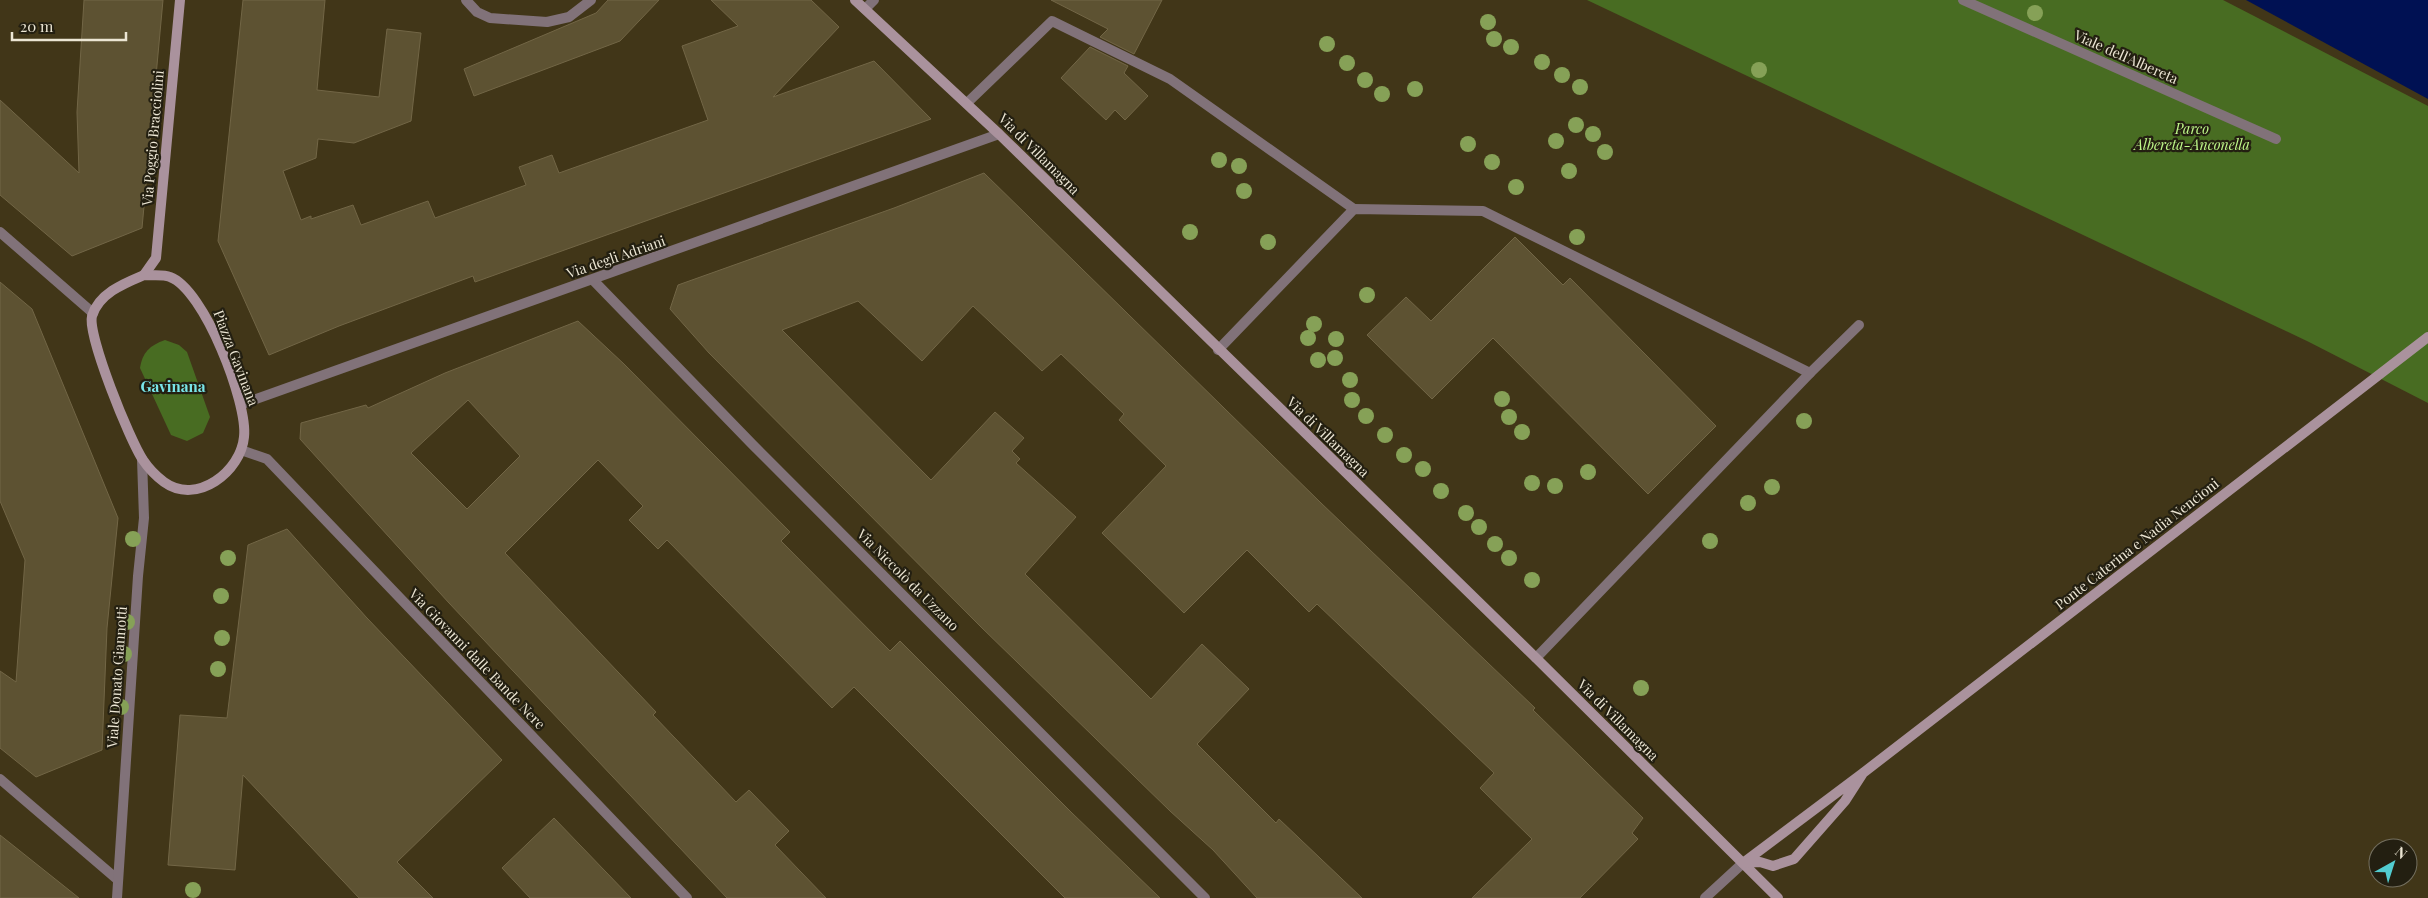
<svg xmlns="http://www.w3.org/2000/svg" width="2428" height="898" viewBox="0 0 2428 898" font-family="'Playfair Display',serif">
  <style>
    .green { fill: #486c22 }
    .water { fill: #001153 }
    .building { fill: #5d5232; stroke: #726646; fill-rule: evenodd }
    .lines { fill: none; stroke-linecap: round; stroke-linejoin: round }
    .service { stroke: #817279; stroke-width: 10 }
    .minor { stroke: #817279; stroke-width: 10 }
    .tertiary { stroke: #817279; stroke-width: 10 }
    .secondary { stroke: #aa929d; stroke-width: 10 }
    .tree { fill: #86a157 }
    .labels { text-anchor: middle; stroke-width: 4.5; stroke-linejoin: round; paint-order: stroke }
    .street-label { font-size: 14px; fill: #ece6d4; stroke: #231f11 }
    .park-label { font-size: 14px; font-style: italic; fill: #bff88a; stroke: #231f11 }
    .neighbourhood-label { font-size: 15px; font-weight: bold; fill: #79e5e9; stroke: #231f11 }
  </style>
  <rect width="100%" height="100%" fill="#413618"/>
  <g class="green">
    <path d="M1587,0h636l205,106v297l-119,-61z"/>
    <path d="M165,340l14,5 8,7 23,65 -7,16 -16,8 -16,-6 -31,-67c2,-15 10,-23 25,-28z"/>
  </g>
  <path class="water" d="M2246,0h182v99z"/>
  <g class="building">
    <path d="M84,0h79l-21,228 -70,28 -72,-61v-95l79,73 -2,-61z"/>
    <path d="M243,0h82l-8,90 62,7 8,-68 34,4 -10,88 -57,22 -36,-4 -2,19 -33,13 18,49 10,-4v3l42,-14 8,20 67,-24 7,17 91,-33 -7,-18 33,-12 7,18 149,-53 -26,-74 56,-20 -27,-26h100l28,27 -66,70 101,-36 57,58 -456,163 -2,-6 -134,50 -70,29 -51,-114z"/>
    <path d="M608,0h51l-39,41 -146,55 -10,-27 132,-56z"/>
    <path d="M1051,0h111l-28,54 -34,-17 8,-8z"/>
    <path d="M1090,47l38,19 -4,7 24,23 -23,24 -10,-10 -9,10 -45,-42z"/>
    <path d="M984,173l336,329 215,206 -2,2 110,108 -11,15 6,6 -58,59h-108l60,-59 -52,-51 14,-15 -177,-169 -8,8 -62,-62 -63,63 -82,-80 64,-67 -47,-46 5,-6 -63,-60 -19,17 -69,-65 -51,55 -64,-60 -76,29 149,150 64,-68 29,26 -12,13 8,8 -4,4 60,54 -51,57 126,125 51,-55 47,45 -52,55 79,79 3,-4 83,79h-105l-44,-48 -43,-39 -190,-185 -271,-273 -39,-44 8,-24 216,-77z"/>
    <path d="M1515,237l48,48 7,-7 146,148 -68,68 -155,-156 -61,61 -65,-64 39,-38 25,24z"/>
    <path d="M0,282l32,27 86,209 -11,110 -5,122 -66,27 -36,-29v-77l16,11 9,-122 -25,-59z"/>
    <path d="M578,321l46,43 166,168 -9,9 109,110 10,-10 171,171 89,86h-95l-211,-211 -22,21 -165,-168 -9,9 -29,-29 14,-14 -45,-46 -93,93 151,159 -3,3 83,87 13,-12 40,41 -14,14 51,53h-99l-278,-295 -149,-164 1,-16 65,-18 2,3 77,-35zM468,400l52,56 -53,53 -56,-56z"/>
    <path d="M287,529l80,89 135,142 -105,102 36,36h-74l-116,-123 -8,95 -67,-5 12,-150 47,3 21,-173z"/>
    <path d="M554,818l77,80h-101l-28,-30z"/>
    <path d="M0,835l79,63h-79z"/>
  </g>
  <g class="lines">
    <g class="service">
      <path d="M466,0l11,12 13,6 57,4 22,-5 22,-17"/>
      <path d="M1963,0l313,139"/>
      <path d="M865,9l9,-9"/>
      <path d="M967,103l85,-82 118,58 184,130"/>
      <path d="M1218,350l136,-141 129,2 327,162"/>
      <path d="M1536,658l274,-285 49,-48"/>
    </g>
    <g class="minor">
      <path d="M0,232l93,81"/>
      <path d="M593,280l159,164 453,454"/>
      <path d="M242,404l757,-270"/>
      <path d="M241,450l26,9 420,439"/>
      <path d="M0,779l118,101"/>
      <path d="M1705,898l38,-35"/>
    </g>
    <path class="tertiary" d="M117,898l21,-322 6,-58 -2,-59"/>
    <g class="secondary">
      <path d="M855,0l144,134 537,524 242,240"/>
      <path d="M144,275c8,1 19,-1 26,2 34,12 78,126 74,160 -3,34 -47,69 -80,45 -8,-6 -15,-13 -21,-22 -13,-19 -56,-125 -51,-144 7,-23 33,-33 52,-41z"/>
      <path d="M144,275l12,-17 24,-258"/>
      <path d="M1863,773l-18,28 -51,58 -21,7 -13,-4 -17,1 120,-90 565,-436"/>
    </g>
  </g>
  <g class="tree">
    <circle cx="2035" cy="13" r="8"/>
    <circle cx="1488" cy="22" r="8"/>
    <circle cx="1494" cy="39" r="8"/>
    <circle cx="1327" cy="44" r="8"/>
    <circle cx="1511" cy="47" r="8"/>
    <circle cx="1542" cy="62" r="8"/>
    <circle cx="1347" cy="63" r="8"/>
    <circle cx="1759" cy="70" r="8"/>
    <circle cx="1562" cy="75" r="8"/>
    <circle cx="1365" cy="80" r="8"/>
    <circle cx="1580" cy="87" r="8"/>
    <circle cx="1415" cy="89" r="8"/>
    <circle cx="1382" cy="94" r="8"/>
    <circle cx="1576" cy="125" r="8"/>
    <circle cx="1593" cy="134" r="8"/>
    <circle cx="1556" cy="141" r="8"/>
    <circle cx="1468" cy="144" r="8"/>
    <circle cx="1605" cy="152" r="8"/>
    <circle cx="1219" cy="160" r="8"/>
    <circle cx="1492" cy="162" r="8"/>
    <circle cx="1239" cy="166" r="8"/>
    <circle cx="1569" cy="171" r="8"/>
    <circle cx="1516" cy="187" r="8"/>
    <circle cx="1244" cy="191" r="8"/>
    <circle cx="1190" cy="232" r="8"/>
    <circle cx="1577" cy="237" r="8"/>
    <circle cx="1268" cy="242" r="8"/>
    <circle cx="1367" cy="295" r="8"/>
    <circle cx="1314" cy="324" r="8"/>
    <circle cx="1308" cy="338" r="8"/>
    <circle cx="1336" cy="339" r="8"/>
    <circle cx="1335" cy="358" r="8"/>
    <circle cx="1318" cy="360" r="8"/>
    <circle cx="1350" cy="380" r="8"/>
    <circle cx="1502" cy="399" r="8"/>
    <circle cx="1352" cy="400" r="8"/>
    <circle cx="1366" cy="416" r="8"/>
    <circle cx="1509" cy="417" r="8"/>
    <circle cx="1804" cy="421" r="8"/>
    <circle cx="1522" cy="432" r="8"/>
    <circle cx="1385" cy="435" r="8"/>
    <circle cx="1404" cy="455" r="8"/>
    <circle cx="1423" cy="469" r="8"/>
    <circle cx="1588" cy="472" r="8"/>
    <circle cx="1532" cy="483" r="8"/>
    <circle cx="1555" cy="486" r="8"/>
    <circle cx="1772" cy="487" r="8"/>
    <circle cx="1441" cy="491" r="8"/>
    <circle cx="1748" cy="503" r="8"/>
    <circle cx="1466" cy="513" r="8"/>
    <circle cx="1479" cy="527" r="8"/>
    <circle cx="133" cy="539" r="8"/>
    <circle cx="1710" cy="541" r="8"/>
    <circle cx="1495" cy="544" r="8"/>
    <circle cx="228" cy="558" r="8"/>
    <circle cx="1509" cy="558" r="8"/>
    <circle cx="1532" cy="580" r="8"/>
    <circle cx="221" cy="596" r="8"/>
    <circle cx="127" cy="622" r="8"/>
    <circle cx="222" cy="638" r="8"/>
    <circle cx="124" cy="654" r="8"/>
    <circle cx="218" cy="669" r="8"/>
    <circle cx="1641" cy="688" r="8"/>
    <circle cx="121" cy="707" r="8"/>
    <circle cx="193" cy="890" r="8"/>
  </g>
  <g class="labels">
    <g class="street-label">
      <text transform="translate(2126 57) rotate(24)" y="5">Viale dell'Albereta</text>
      <text transform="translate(153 138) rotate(-85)" y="5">Via Poggio Bracciolini</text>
      <text transform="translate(1039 154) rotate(45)" y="5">Via di Villamagna</text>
      <text transform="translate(616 257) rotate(-19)" y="5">Via degli Adriani</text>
      <text transform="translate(236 358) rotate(69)" y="5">Piazza Gavinana</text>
      <text transform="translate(1328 437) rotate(44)" y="5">Via di Villamagna</text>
      <text transform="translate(2137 544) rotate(-38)" y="5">Ponte Caterina e Nadia Nencioni</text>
      <text transform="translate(908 580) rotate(45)" y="5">Via Niccolò da Uzzano</text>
      <text transform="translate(477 659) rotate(46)" y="5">Via Giovanni dalle Bande Nere</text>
      <text transform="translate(117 677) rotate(-86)" y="5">Viale Donato Giannotti</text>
      <text transform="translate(1618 720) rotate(45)" y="5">Via di Villamagna</text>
    </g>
    <g class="park-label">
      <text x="2192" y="134">Parco<tspan x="2192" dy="16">Albereta-Anconella</tspan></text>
    </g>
    <g class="neighbourhood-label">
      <text x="173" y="392">Gavinana</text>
    </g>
  </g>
  <g transform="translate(2393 863) rotate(39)"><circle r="24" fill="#231f11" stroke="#736f5f"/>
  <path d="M0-4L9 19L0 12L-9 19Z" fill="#52ccd0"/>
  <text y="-8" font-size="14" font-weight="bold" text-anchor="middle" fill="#ece6d4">N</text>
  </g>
  <path d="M12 32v8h114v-8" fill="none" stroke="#ece6d4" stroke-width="2.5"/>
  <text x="20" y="32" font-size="15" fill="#ece6d4" stroke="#231f11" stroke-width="4" paint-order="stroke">20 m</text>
</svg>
